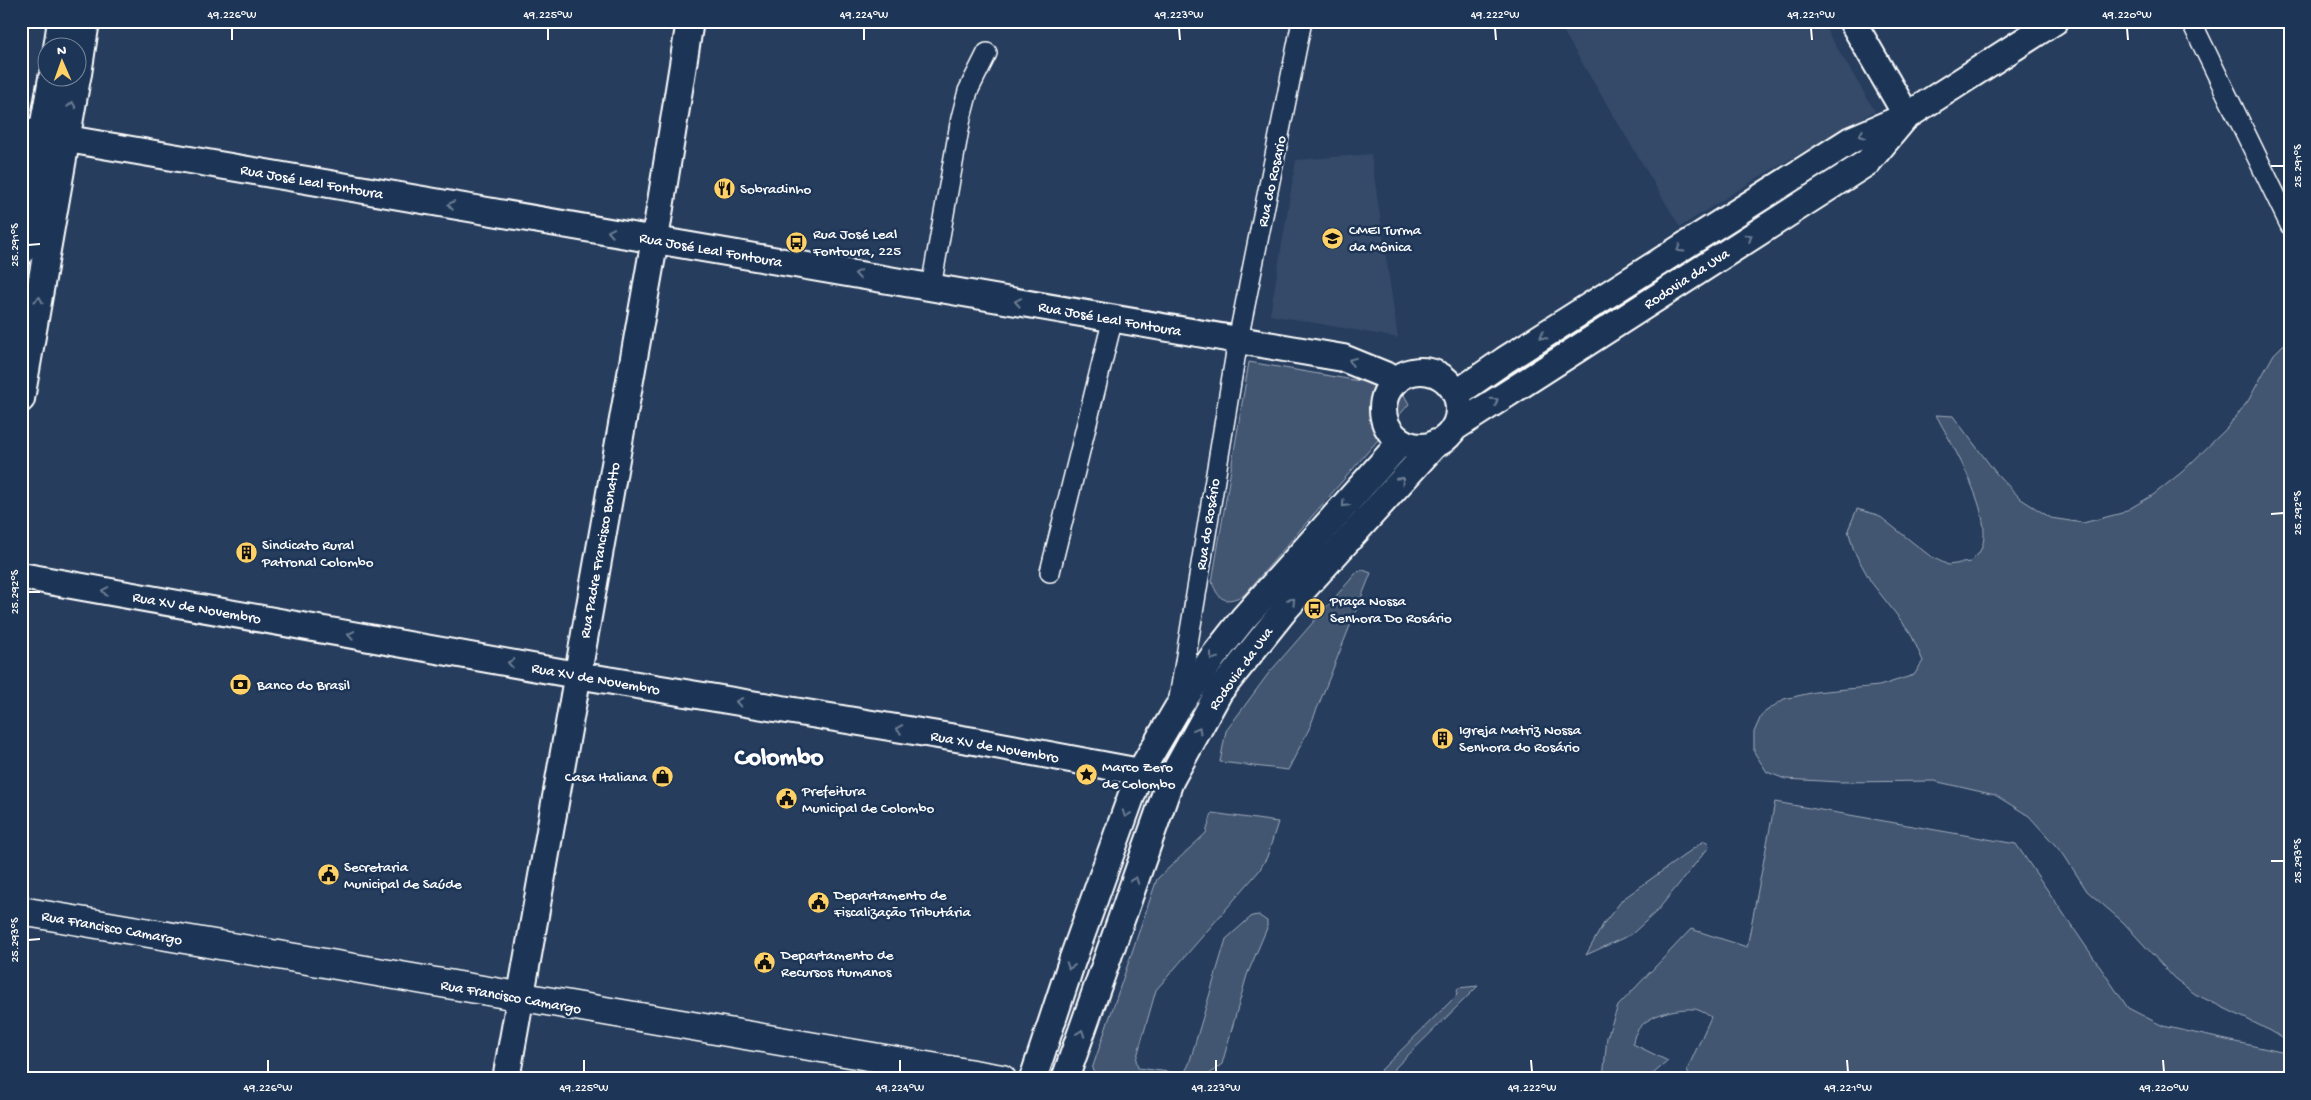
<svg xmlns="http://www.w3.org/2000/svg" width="2311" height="1100" viewBox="0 0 2311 1100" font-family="'Gochi Hand',sans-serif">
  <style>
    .built { fill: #344a68 }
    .green { fill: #425672; stroke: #a0aab8 }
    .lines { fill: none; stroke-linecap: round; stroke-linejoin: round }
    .street-casing { stroke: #fff; stroke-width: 22 }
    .secondary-casing { stroke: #fff; stroke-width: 30 }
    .primary-casing { stroke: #fff; stroke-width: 31 }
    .street { stroke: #1d3557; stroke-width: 19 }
    .secondary { stroke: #1d3557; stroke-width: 26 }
    .primary { stroke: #1d3557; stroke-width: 28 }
    .oneway { stroke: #6c7c92 }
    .ticks { fill: none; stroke: #fff; stroke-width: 2 }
    .labels { text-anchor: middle; stroke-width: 5; stroke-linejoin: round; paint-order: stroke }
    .street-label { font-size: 15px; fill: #fff; stroke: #1d3557 }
    .poi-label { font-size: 15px; fill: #fff; stroke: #1d3557; text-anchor: start }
    .town-label { font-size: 25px; font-weight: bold; fill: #fff; stroke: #1d3557 }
    .neatline { fill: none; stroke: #fff; stroke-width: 2 }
    .ticks-label { font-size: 12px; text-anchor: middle; fill: #fff }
  </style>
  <rect width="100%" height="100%" fill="#263d5e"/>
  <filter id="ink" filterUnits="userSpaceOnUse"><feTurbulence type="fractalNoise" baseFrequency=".02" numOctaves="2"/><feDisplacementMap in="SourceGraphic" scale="10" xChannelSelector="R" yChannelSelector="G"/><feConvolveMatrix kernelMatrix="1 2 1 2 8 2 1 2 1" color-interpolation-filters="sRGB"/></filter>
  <g filter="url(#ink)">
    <g class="built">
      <path d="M1557,21h264l54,90 -116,66 -79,50z"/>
      <path d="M1371,154l27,184 -128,-23 26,-155z"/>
    </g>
    <g class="green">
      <path d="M2290,343v700l-19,-12 -76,-37 -21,-16 -51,-56 -36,-31 -23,-36 -35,-39 -34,-21 -61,-14 -94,1 -55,-3 -18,-7 -13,-20v-20l8,-18 22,-15 31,-7 64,-6 35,-11 9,-14 -13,-29 -39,-50 -17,-31 -6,-21 9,-21 21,6 52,41 18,9 22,-3c3,-3 8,-7 10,-11 18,-31 -29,-108 -44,-136l17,1 43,57 25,26 30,19 32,5 39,-10 31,-18 29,-23 45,-44 21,-27 26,-47 9,-9z"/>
      <path d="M1249,362l151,26 9,16 -165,191c-19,9 -25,6 -32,-13z"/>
      <path d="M1363,570l8,3 -62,156 -21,41 -68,-8 6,-31 42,-57 89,-102z"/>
      <path d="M1775,802l241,42 112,164 35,18 127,28v25h-600l-3,-9 24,-53c-5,-3 -12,-8 -18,-8 -22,-1 -59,9 -60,35l35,17 -21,18h-44l4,-42 11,-31 73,-77 56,18z"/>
      <path d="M1212,813l66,9 -11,35 -8,14 -103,119 -20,70 2,8 46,6 5,-10 37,-125 26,-23 6,-1 9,6v7l-20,47 -25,89 -19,15 -102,-1 -9,-9 65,-190 49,-46z"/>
      <path d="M1704,841l4,1 1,5 -52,64 -25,23 -46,21 18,-32 19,-24z"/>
      <path d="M1478,986l-94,93h-12l84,-83 2,-8z"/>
      <path d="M1273,1072l55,7h-52l-2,-1z"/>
    </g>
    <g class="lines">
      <defs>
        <g id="street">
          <path d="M2191,21l99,204"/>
          <path d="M931,287l30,-169 7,-27 19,-38"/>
          <path d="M1050,572l63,-254"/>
          <path d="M1178,704l60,-364 64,-319"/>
        </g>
        <g id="secondary">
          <path d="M1852,21l55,95"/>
          <path d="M57,48l4,-27"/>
          <path d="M78,74l8,-53"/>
          <path d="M21,131l1322,227 54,22"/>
          <path d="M21,252l31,-174"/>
          <circle cx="1421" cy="409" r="38"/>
          <path d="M1456,394l49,-34 346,-220 56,-24 148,-95"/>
          <path d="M21,399l56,-321"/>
          <path d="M1454,428l414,-266 35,-42"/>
          <path d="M21,576l556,99 397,66 166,31 30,9"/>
          <path d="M506,1079l149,-840 35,-218"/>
          <path d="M1033,1079l39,-118 68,-189 37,-63 36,-52 30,-38 158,-177"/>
          <path d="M1065,1079l105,-298 49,-89 68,-85 149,-164"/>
        </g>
        <path id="primary" d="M21,911l981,168"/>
      </defs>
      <use href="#street" class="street-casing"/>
      <use href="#secondary" class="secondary-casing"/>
      <use href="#primary" class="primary-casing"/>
      <use href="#street" class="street"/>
      <use href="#secondary" class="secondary"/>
      <use href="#primary" class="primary"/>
    </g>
    <defs><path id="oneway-chevron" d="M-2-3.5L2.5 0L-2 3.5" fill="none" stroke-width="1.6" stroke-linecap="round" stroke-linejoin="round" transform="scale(1.25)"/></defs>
    <g class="oneway">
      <use href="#oneway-chevron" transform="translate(72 105) rotate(-80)"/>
      <use href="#oneway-chevron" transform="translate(1862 135) rotate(157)"/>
      <use href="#oneway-chevron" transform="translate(451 205) rotate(-170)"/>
      <use href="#oneway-chevron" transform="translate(611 232) rotate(-170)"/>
      <use href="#oneway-chevron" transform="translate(1749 237) rotate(-33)"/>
      <use href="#oneway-chevron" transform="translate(1680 249) rotate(148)"/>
      <use href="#oneway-chevron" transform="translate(858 274) rotate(-170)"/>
      <use href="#oneway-chevron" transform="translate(39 300) rotate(-80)"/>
      <use href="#oneway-chevron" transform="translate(1018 302) rotate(-170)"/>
      <use href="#oneway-chevron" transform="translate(1543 336) rotate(148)"/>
      <use href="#oneway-chevron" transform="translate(1352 361) rotate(-158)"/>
      <use href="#oneway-chevron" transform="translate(1495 401) rotate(-33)"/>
      <use href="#oneway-chevron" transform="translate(1401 480) rotate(-47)"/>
      <use href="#oneway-chevron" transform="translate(1345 504) rotate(132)"/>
      <use href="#oneway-chevron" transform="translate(105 591) rotate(-170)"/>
      <use href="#oneway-chevron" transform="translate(1292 601) rotate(-47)"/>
      <use href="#oneway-chevron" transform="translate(351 635) rotate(-170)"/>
      <use href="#oneway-chevron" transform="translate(1213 657) rotate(127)"/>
      <use href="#oneway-chevron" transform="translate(511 663) rotate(-170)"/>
      <use href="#oneway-chevron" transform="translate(739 702) rotate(-170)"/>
      <use href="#oneway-chevron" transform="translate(899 729) rotate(-171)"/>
      <use href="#oneway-chevron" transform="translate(1198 730) rotate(-61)"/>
      <use href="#oneway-chevron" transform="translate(1126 814) rotate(109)"/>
      <use href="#oneway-chevron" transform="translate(1135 880) rotate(-70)"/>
      <use href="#oneway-chevron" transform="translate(1070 966) rotate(109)"/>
      <use href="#oneway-chevron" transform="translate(1081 1033) rotate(-70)"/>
    </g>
  </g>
  <path class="ticks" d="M232,28v12M548,28v12M864,28v12M1179,28l1,12M1495,28l1,12M1811,28l1,12M2127,28l1,12M2271,166h13M28,245l12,-1M2271,514l13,-1M28,592h12M2271,861h13M28,940l12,-1M268,1060v12M584,1060v12M900,1060v12M1216,1060v12M1531,1060l1,12M1847,1060l1,12M2163,1060l1,12"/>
  <defs>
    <symbol id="restaurant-disc" viewBox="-11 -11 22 22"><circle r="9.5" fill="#ffd166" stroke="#1d3557"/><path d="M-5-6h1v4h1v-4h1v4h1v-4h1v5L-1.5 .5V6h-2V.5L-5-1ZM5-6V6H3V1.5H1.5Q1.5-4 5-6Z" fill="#111"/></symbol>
    <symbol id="school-disc" viewBox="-11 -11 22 22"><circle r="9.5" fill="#ffd166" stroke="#1d3557"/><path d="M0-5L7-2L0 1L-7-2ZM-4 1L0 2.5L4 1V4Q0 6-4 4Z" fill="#111"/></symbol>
    <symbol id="bus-disc" viewBox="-11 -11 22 22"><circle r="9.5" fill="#ffd166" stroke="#1d3557"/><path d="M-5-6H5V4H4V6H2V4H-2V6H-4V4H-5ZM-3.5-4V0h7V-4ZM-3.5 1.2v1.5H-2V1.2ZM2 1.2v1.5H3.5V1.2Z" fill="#111"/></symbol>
    <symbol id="building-disc" viewBox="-11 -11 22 22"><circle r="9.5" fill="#ffd166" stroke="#1d3557"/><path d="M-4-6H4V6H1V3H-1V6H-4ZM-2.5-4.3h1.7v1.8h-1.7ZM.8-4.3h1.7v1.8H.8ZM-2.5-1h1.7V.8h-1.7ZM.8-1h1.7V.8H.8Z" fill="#111"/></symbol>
    <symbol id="bank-disc" viewBox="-11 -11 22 22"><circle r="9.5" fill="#ffd166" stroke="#1d3557"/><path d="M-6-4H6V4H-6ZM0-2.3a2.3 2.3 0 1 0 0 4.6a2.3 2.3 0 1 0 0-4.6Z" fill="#111"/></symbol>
    <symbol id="sight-disc" viewBox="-11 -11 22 22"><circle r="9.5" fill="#ffd166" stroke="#1d3557"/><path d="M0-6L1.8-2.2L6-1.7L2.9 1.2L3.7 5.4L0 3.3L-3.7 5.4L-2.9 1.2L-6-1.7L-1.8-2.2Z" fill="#111"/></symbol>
    <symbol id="shop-disc" viewBox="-11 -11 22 22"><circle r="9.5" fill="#ffd166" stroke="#1d3557"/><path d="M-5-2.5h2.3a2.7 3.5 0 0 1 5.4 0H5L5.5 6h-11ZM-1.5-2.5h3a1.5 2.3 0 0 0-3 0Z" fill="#111"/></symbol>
    <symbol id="civic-disc" viewBox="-11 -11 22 22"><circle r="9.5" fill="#ffd166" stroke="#1d3557"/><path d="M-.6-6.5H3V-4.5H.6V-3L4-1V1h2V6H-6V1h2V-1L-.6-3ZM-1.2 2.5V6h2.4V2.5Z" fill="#111"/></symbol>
  </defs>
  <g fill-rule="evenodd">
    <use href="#restaurant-disc" x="712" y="176" width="25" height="25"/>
    <use href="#school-disc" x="1320" y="226" width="25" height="25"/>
    <use href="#bus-disc" x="784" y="230" width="25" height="25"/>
    <use href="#building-disc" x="234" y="540" width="25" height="25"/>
    <use href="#bus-disc" x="1302" y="596" width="25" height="25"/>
    <use href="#bank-disc" x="228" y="672" width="25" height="25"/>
    <use href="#building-disc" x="1430" y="726" width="25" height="25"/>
    <use href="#sight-disc" x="1074" y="762" width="25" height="25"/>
    <use href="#shop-disc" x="650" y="764" width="25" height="25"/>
    <use href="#civic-disc" x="774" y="786" width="25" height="25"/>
    <use href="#civic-disc" x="316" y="862" width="25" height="25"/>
    <use href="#civic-disc" x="806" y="890" width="25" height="25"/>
    <use href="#civic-disc" x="752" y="950" width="25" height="25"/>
  </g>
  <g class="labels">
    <g class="street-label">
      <text transform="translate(312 181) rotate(10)" y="5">Rua José Leal Fontoura</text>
      <text transform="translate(1271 181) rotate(-78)" y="5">Rua do Rosario</text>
      <text transform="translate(711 249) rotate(10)" y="5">Rua José Leal Fontoura</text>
      <text transform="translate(1686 278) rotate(-33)" y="5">Rodovia da Uva</text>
      <text transform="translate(1110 318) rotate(10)" y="5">Rua José Leal Fontoura</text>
      <text transform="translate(1207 524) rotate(-81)" y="5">Rua do Rosário</text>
      <text transform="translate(599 550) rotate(-80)" y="5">Rua Padre Francisco Bonatto</text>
      <text transform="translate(197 607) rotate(10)" y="5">Rua XV de Novembro</text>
      <text transform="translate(1240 668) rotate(-54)" y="5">Rodovia da Uva</text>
      <text transform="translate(596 678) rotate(10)" y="5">Rua XV de Novembro</text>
      <text transform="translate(995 746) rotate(10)" y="5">Rua XV de Novembro</text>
      <text transform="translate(112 927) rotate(10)" y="5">Rua Francisco Camargo</text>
      <text transform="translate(511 996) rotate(10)" y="5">Rua Francisco Camargo</text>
    </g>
    <g class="poi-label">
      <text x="740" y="193">Sobradinho</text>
      <text x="1349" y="234">CMEI Turma<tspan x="1349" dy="17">da Mônica</tspan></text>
      <text x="813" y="238">Rua José Leal<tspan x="813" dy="17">Fontoura, 225</tspan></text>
      <text x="262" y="549">Sindicato Rural<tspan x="262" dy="17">Patronal Colombo</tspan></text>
      <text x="1330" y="605">Praça Nossa<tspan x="1330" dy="17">Senhora Do Rosário</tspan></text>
      <text x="257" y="689">Banco do Brasil</text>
      <text x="1459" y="734">Igreja Matriz Nossa<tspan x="1459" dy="17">Senhora do Rosário</tspan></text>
      <text x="1102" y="771">Marco Zero<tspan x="1102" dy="17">de Colombo</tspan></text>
      <text x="647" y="781" text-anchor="end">Casa Italiana</text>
      <text x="802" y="795">Prefeitura<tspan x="802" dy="17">Municipal de Colombo</tspan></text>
      <text x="344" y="871">Secretaria<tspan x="344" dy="17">Municipal de Saúde</tspan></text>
      <text x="834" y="899">Departamento de<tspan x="834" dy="17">Fiscalização Tributária</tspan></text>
      <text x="781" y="959">Departamento de<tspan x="781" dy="17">Recursos Humanos</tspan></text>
    </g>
    <g class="town-label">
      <text x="779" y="764">Colombo</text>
    </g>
  </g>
  <rect width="2311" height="1100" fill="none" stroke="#1d3557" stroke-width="55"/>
  <g transform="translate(62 62) rotate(358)"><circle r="24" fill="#1d3557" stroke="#77869a"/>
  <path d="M0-4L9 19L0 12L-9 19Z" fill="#ffd166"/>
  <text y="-8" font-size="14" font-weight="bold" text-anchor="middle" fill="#ffffff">N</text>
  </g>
  <rect x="28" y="28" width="2256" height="1044" class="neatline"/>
  <g class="ticks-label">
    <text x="232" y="18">49.226°W</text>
    <text x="548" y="18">49.225°W</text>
    <text x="864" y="18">49.224°W</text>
    <text x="1179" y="18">49.223°W</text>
    <text x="1495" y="18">49.222°W</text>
    <text x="1811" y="18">49.221°W</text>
    <text x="2127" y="18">49.220°W</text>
    <text transform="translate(2297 166) rotate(-90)" y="4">25.291°S</text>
    <text transform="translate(14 245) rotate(-90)" y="4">25.291°S</text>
    <text transform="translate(2297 513) rotate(-90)" y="4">25.292°S</text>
    <text transform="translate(14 592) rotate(-90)" y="4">25.292°S</text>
    <text transform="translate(2297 861) rotate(-90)" y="4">25.293°S</text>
    <text transform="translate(14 940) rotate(-90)" y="4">25.293°S</text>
    <text x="268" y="1091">49.226°W</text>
    <text x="584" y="1091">49.225°W</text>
    <text x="900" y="1091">49.224°W</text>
    <text x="1216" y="1091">49.223°W</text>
    <text x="1532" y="1091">49.222°W</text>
    <text x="1848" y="1091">49.221°W</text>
    <text x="2164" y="1091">49.220°W</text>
  </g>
</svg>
